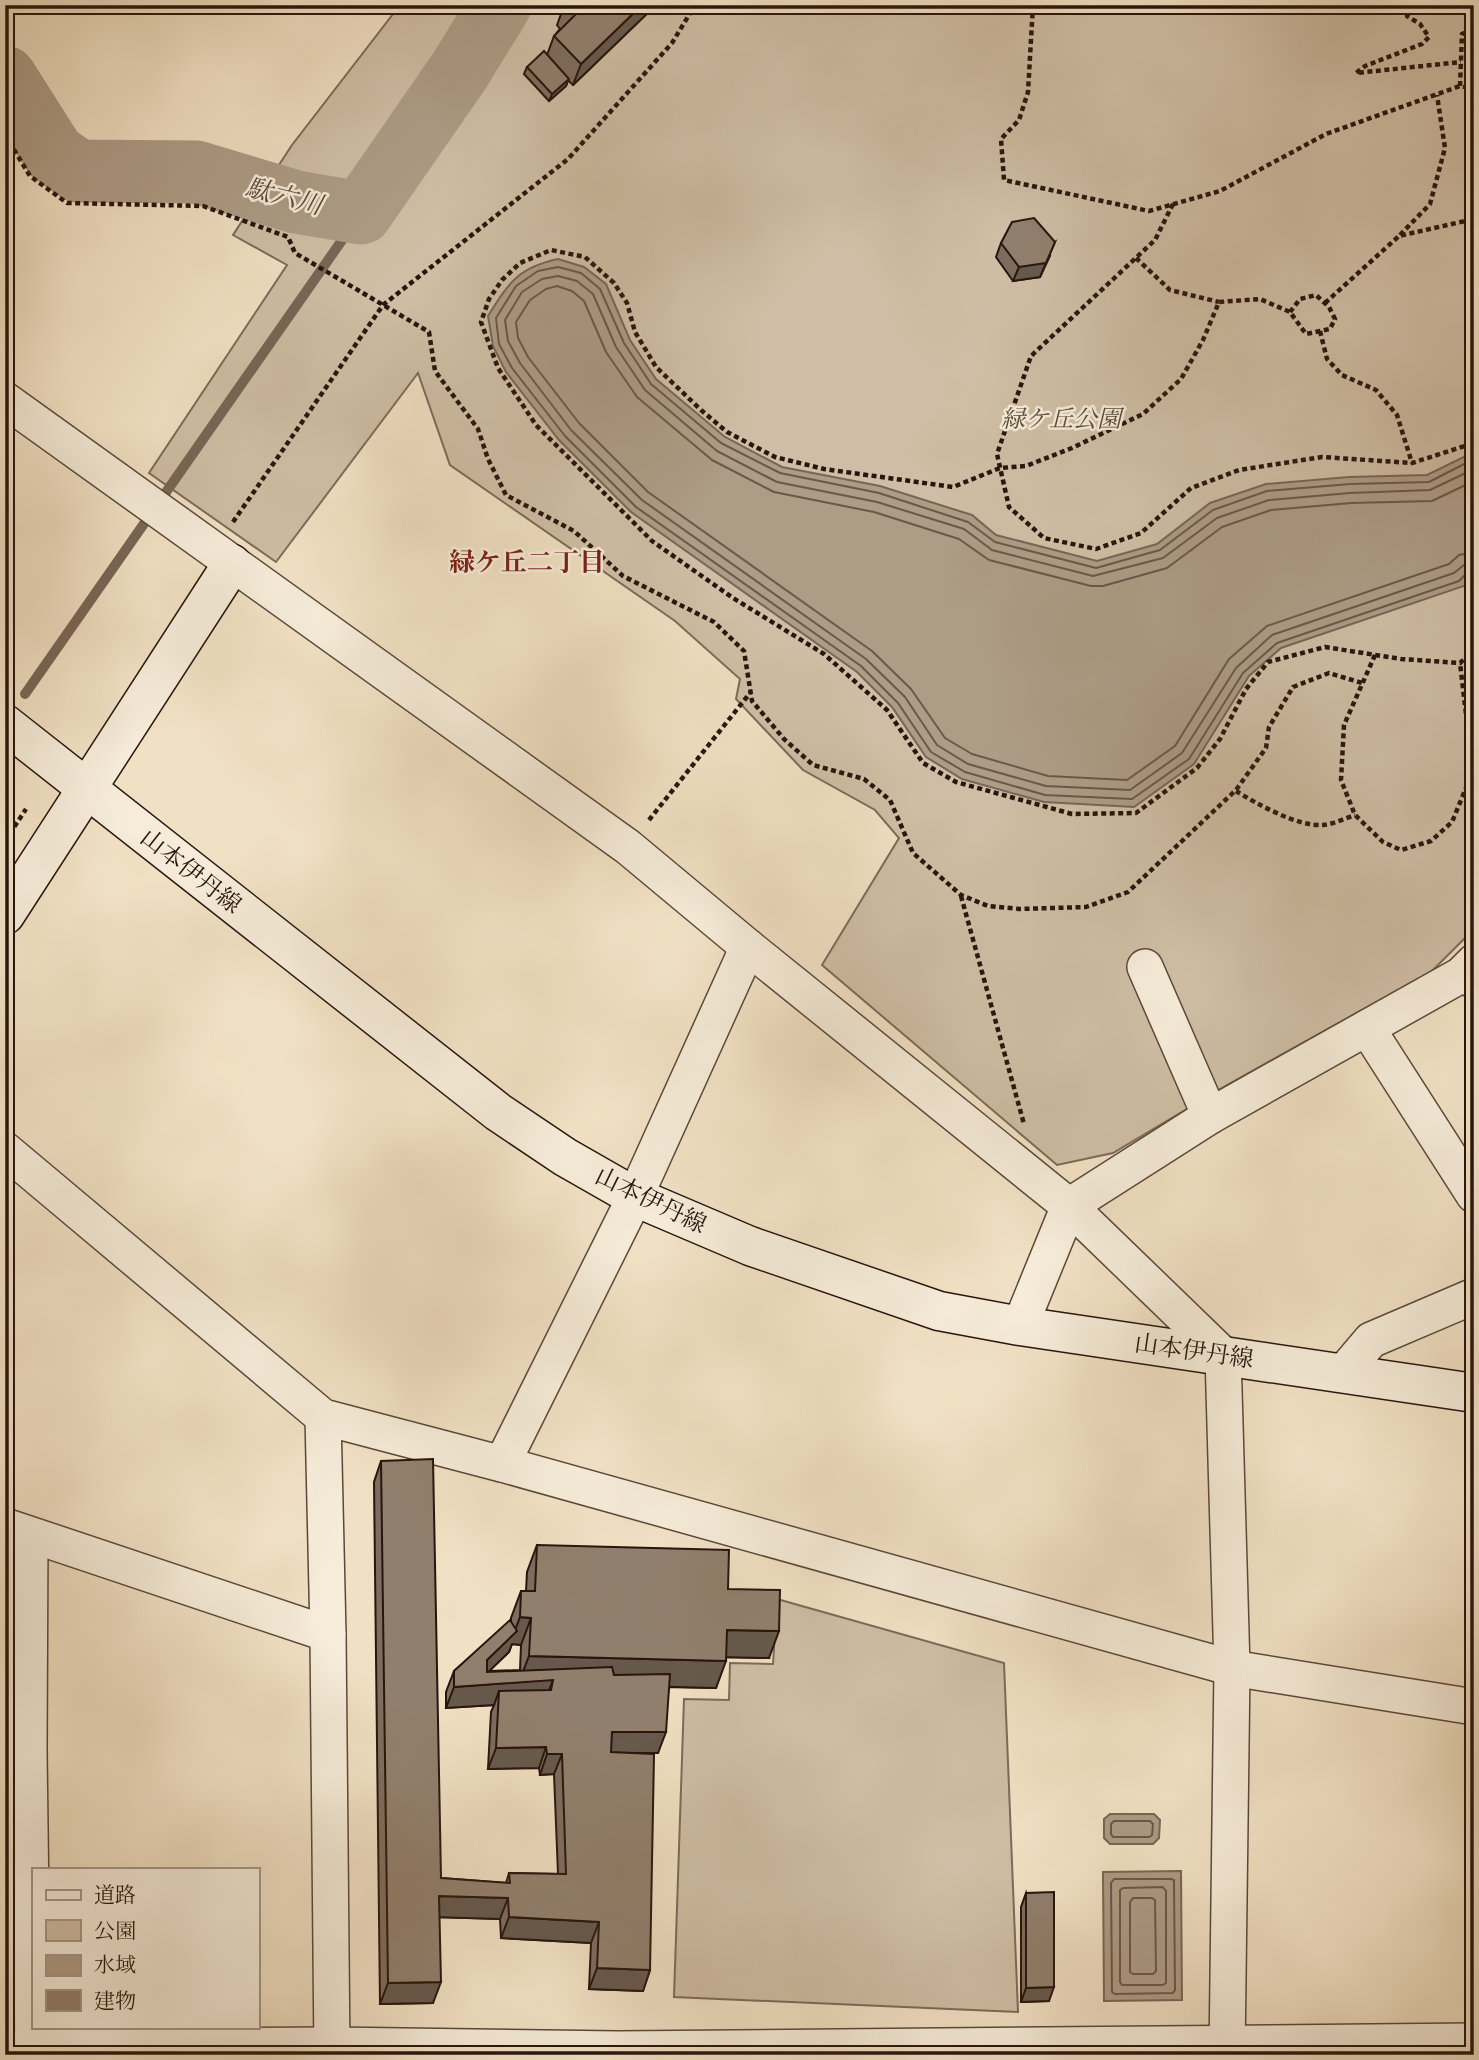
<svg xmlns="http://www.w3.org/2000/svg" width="1479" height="2060" viewBox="0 0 1479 2060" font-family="'Gentium Book Plus','Noto Serif JP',serif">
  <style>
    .green { fill: #cfbea5; stroke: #7c6a5a; stroke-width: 2 }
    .water { fill: #ad9c86; stroke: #786656; stroke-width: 2 }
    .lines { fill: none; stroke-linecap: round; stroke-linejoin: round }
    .shore { stroke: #6b584a; stroke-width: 2 }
    .stream { stroke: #786656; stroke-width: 10 }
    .river { stroke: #ad9c86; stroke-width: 63 }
    .lane-casing { stroke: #5b483c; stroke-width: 20 }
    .street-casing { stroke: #5b483c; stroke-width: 38 }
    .secondary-casing { stroke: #29150e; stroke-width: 41 }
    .path { stroke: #29150e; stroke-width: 4.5; stroke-dasharray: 5 3.5; stroke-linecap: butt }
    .lane { stroke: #f6ecd9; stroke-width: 18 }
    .street { stroke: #f6ecd9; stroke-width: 35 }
    .secondary { stroke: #f6ecd9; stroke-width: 38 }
    .wall { fill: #7d6d5e; stroke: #29150e; stroke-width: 2; fill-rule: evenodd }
    .shaded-wall { fill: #66594c; stroke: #29150e; stroke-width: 2 }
    .building { fill: #917f6d; stroke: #29150e; stroke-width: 2 }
    .labels { text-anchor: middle; stroke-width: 5; stroke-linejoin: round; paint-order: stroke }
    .park-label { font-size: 24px; font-style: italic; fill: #5b483b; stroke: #f6ecd9 }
    .street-label { font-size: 24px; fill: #29150e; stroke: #f6ecd9 }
    .water-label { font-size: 26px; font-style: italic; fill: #5e4b3e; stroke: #f6ecd9 }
    .neighbourhood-label { font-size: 26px; font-weight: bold; fill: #7a1f14; stroke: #f6ecd9 }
  </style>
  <rect width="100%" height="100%" fill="#f1e1c4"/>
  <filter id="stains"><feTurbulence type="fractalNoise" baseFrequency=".00286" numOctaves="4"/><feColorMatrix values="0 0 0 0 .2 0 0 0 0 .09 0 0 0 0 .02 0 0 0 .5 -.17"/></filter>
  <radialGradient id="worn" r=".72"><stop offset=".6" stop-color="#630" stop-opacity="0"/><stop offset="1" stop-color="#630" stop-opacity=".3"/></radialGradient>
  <g class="green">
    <path d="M400,5h1074v924l-42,42 -205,114 -114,68 -56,12 -235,-200 77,-127 -24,-28 -72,-40 -67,-71 4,-20 -65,-58 -225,-156 -32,-92 -142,189 -127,-89 138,-208 -54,-30 59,-90z"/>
    <path d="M777,1599l227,64 14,349 -344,-15 10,-298 45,1 1,-37 43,1z"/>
  </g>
  <g class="water">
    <path d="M1175,5h71l-53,9z"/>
    <path d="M558,259l26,8 22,17 24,56 26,39 69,58 57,30 98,19 92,29 24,20 101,26 60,-17 53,-41 56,-19 83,-7 78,-2 47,-23v124l-10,10 -183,62 -32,28 -55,88 -60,43 -90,-5 -82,-23 -36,-22 -34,-50 -35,-35 -226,-160 -72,-72 -53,-68 -13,-26 -5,-30c21,-33 29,-48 70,-57z"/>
    <path d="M1110,1814h44l6,6 -1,18 -6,6h-43l-6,-6v-19z"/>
    <path d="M1181,1871l1,129 -78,1 -1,-129z"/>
  </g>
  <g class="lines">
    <g class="shore">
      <path d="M1474,459l-45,23 -79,2 -83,7 -54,19 -53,40 -64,18 -101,-26 -27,-20 -89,-29 -99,-20 -59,-30 -70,-59 -27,-41 -24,-54 -19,-16 -23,-6 -20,4 -22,15 -20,32 3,26 13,24 53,68 71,71 225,159 37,37 33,49 34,20 80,23 87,4 57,-40 54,-86 34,-30 182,-62 8,-8 7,-1"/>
      <path d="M1474,469l-44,21 -80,3 -81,7 -52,18 -54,40 -70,18 -101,-26 -28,-21 -87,-27 -100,-20 -60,-31 -72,-61 -29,-43 -23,-53 -16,-13 -19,-5 -16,3 -20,13 -17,28 3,21 12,22 51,67 71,70 224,159 39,38 32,48 31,19 78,22 84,4 52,-37 54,-85 36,-33 182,-62 10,-8 10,-2"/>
      <path d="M1474,481l-42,20 -81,2 -80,7 -49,17 -55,41 -64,18h-12l-102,-26 -30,-21 -85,-27 -100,-20 -62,-32 -75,-63 -31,-45 -22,-51 -12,-10 -15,-5 -11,3 -16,11 -14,22 2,16 10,19 51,66 69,69 224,159 39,38 34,49 27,16 76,22 79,4 48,-34 54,-87 38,-33 182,-62 10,-9 15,-3"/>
      <path d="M1114,1821h36l3,3 -1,11 -3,2h-36l-2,-3v-10z"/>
      <path d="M1114,1879h57l3,1 1,110 -2,3 -58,1 -3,-2 -1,-109z"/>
      <path d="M1163,1887l3,4v92l-3,2h-41l-2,-3v-92l3,-2z"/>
      <path d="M1133,1898h19l3,2 1,71 -3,3h-20l-3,-2v-70z"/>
    </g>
    <path class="stream" d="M25,694l336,-481"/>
    <path class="river" d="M5,77l49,77 24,17 118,1 100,30 65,11 99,-143 40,-65"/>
    <defs>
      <path id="lane" d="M1461,975l13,19"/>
      <g id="street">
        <path d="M5,400l623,447 120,100 321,259 154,149 9,313 -5,387"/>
        <path d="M1145,967l65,149"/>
        <path d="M1367,1028l107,167"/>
        <path d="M5,1150l318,267 179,47 133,-267 113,-250"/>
        <path d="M1020,1326l49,-120 141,-90 251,-141 13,-13"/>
        <path d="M1343,1373l28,-33 103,-44"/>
        <path d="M502,1464l730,204 242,39"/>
        <path d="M5,1526l323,108 -5,-217"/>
        <path d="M30,1535l-1,215 4,305"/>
        <path d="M328,1634l4,421"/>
        <path d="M5,2047l327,-2 286,4 856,-8"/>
      </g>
      <g id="secondary">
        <path d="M5,724l493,388 67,45 70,40 115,49 189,65 81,15 454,67"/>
        <path d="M5,915l227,-351"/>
      </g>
    </defs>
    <use href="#lane" class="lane-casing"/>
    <use href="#street" class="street-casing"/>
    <use href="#secondary" class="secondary-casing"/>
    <g class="path">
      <path d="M1033,5l-5,87 -9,28 -18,19 3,41 145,31 71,-20 106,-57 134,-48 14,3"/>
      <path d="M1408,5l-1,11 13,8 9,13 -7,7 -57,22 -9,7 105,-11"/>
      <path d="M1460,86l2,-52 12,-4"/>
      <path d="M5,135l25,41 37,27 136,3 85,31 7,16 134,79 6,39 43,58 10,30 18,36 68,36 49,45 91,46 30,29 8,50 32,38 29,26 51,14 26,21 23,53 48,42 27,11 32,3 66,-2 42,-15 108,-102 30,-42 3,-21 24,-40 36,-14 33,10"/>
      <path d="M1173,204l-18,36 -124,116 -34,98 12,53 35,31 52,11 45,-16 50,-45 48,-18 83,-13 90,6 62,-20"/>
      <path d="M1400,235l30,-31 15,-56 -8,-53"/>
      <path d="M1136,258l34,32 49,12"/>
      <path d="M1325,303l74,-67 75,-17"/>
      <path d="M1290,312l10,-13 16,-4 13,12 6,12 -5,10 -24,5 -16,-22 -30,-13 -41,3 -16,38 -22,39 -38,35 -71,34 -46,18 -26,2 -47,19 -129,-18 -49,-12 -48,-25 -26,-22 -45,-43 -21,-35 -8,-29 -13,-20 -29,-26 -34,-7 -31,13 -18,17 -13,19 -8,23 17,46 38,57 116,116 81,57 91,56 63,56 36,53 33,19 116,32 64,-1 61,-45 23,-29 26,-50 22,-27 57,-15 76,12 59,4 14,-13"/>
      <path d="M1320,331l7,28 15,16 34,15 21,25 15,48"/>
      <path d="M233,522l150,-217 185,-146 104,-116 23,-38"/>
      <path d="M1375,655l-31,70 -3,55 14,35 28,27 18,8 30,-9 21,-19 14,-34 5,-31 -11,-94"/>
      <path d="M1236,791c21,13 62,36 87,34 11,-1 23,-7 32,-10"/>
      <path d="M649,820l101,-127"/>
      <path d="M5,841l21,-32"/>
      <path d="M961,896l63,228"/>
    </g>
    <use href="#lane" class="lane"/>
    <use href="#street" class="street"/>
    <use href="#secondary" class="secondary"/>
  </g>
  <g class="wall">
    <path d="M562,5h94l-83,80 -5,-5 -2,6 -17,15 -25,-27 3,-7 20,-12 7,-19 6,-7 -3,-4 4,-11 -2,-2z"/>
    <path d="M1001,243l49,13 -10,21 -27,4 -17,-24z"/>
    <path d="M381,1461l60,417 65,5 3,-10 49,1 -4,-100 -14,1 -1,-7 -51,1 3,-57 3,-7 -48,3v-16l8,-21 57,-49v-4l10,-27h5l1,-19 10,-27 191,44 41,69 -43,-1 -10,31 -47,-1 -11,66h-29l21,217 -7,21 -54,-2 2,-46 -90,-5 -1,-19 -61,-2 -6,86 -53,1 -6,-522zM512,1644l9,1 -1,25 -31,1 20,-19z"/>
    <path d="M1026,1893l23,108 -28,1v-95z"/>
  </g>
  <g class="shaded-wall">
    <path d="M642,5h14l-83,80 8,-21z"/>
    <path d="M569,79l-3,7 -17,15 3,-7z"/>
    <path d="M1055,242l-15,35 -27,4 6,-14z"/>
    <path d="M520,1617l11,1 -10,27 -9,-1 -3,8 -30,29 8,-21 27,-27z"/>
    <path d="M727,1630l52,1 -10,27 -52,-1z"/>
    <path d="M529,1656l197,5 -10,27 -164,-4 1,-4 -8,21 -46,-10 -5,14 -48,3 8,-21 65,-5z"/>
    <path d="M612,1732h54l-8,21h-54z"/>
    <path d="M546,1747l-7,21 -51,1 8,-21z"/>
    <path d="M547,1754h15l-8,20 -14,1z"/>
    <path d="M439,1896l69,2 -8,21 -69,-2z"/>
    <path d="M509,1917l90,5 -8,21 -90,-5z"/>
    <path d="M597,1968l53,2 -7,21 -54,-2z"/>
    <path d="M441,1982l-8,21 -53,1 8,-21z"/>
    <path d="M1054,1987l-5,14 -28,1 5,-14z"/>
  </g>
  <g class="building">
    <path d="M565,5h77l-61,59 -27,-28 21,-21z"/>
    <path d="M544,51l25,28 -17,15 -25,-27z"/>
    <path d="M1034,218l21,24 -9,21 -27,4 -18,-24 11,-21z"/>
    <path d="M433,1459l8,419 69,5 -1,-10 57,1 -4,-120h-15l-1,-7 -50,1 3,-57 52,-1 2,-10 -99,7v-16l56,-51 7,11 -30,29v12l125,-5 2,8 56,-1 -4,58h-54l-1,20 43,2 -4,216 -53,-2 2,-46 -90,-5 -1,-19 -69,-2 2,86 -53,1 -7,-522z"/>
    <path d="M537,1545l192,5 -1,39 52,1 -1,41 -52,-1 -1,31 -197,-5 2,-38 -11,-1 1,-26h14z"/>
    <path d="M1054,1892v95l-28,1v-95z"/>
  </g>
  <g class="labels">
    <g class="park-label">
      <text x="1061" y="427">緑ケ丘公園</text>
    </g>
    <g class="street-label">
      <text transform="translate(191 871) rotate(38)" y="8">山本伊丹線</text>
      <text transform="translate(651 1200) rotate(26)" y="8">山本伊丹線</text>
      <text transform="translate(1194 1351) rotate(8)" y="8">山本伊丹線</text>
    </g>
    <g class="water-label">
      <text transform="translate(284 196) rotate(14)" y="9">駄六川</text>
    </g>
    <g class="neighbourhood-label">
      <text x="527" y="571">緑ケ丘二丁目</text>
    </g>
  </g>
  <rect width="1479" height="2060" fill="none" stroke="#f1e1c4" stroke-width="28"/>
  <rect x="7" y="7" width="1465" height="2046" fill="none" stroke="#29150e" stroke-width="3.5"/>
  <rect x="14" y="14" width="1451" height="2032" fill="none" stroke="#29150e" stroke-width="2"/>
  <rect x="32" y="1868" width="228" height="161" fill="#f6ecd9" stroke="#a49688" stroke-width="2"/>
  <rect x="46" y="1890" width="35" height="10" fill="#f6ecd9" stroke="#a49688" stroke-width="2"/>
  <text x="94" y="1902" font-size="21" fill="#29150e">道路</text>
  <rect x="46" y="1920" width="35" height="21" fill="#cfbea5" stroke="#a49688" stroke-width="2"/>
  <text x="94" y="1938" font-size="21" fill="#29150e">公園</text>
  <rect x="46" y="1955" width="35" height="21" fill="#ad9c86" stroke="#a49688" stroke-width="2"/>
  <text x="94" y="1972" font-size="21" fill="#29150e">水域</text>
  <rect x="46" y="1990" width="35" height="21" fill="#917f6d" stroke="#a49688" stroke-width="2"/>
  <text x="94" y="2008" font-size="21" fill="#29150e">建物</text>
  <rect width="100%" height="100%" filter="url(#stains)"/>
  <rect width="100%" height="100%" fill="url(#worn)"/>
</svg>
